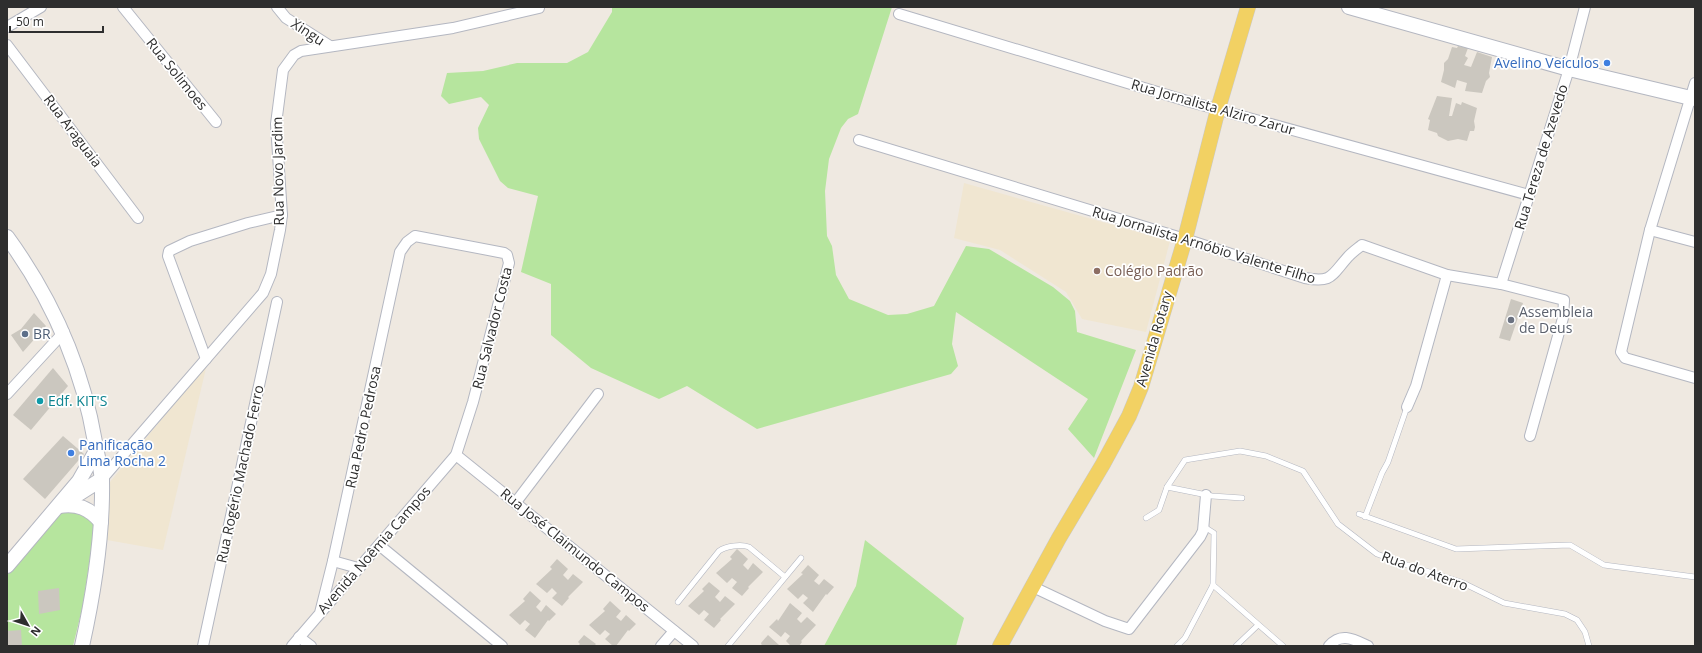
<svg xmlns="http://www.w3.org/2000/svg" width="1702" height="653" viewBox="0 0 1702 653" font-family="'Open Sans',sans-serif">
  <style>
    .education { fill: #f0e6d1 }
    .green { fill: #b6e59e }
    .building { fill: #cbc7bf }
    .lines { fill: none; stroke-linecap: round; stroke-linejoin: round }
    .lane-casing { stroke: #b4b7c1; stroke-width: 6 }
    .street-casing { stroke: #b4b7c1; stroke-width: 12 }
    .secondary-casing { stroke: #b4b7c1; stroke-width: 16 }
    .primary-casing { stroke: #c9c9c9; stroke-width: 16 }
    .lane { stroke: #fff; stroke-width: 5 }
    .street { stroke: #fff; stroke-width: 10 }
    .secondary { stroke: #fff; stroke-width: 14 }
    .primary { stroke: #f2d163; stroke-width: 15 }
    .shop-dot { fill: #3f7fe0; stroke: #fff; stroke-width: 1.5 }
    .education-dot { fill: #8d6e63; stroke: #fff; stroke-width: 1.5 }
    .worship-dot { fill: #6b7280; stroke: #fff; stroke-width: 1.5 }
    .service-dot { fill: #5c6f8a; stroke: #fff; stroke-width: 1.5 }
    .culture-dot { fill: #0f9aa8; stroke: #fff; stroke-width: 1.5 }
    .labels { text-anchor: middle; stroke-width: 3.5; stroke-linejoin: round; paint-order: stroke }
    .street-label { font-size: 14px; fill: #2e2e2e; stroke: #fff }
    .shop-label { font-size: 14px; fill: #366cbe; stroke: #fff; text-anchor: end }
    .education-label { font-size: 14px; fill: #785e54; stroke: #fff; text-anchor: start }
    .worship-label { font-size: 14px; fill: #5b616d; stroke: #fff; text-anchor: start }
    .service-label { font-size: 14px; fill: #4e5e75; stroke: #fff; text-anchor: start }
    .culture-label { font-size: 14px; fill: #0d838f; stroke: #fff; text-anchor: start }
  </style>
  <rect width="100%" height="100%" fill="#efe9e1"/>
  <g class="education">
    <path d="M964,183l206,58 -24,91 -64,-13 -16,-27 -66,-42 -46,-12z"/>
    <path d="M207,364l-44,186 -56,-10 3,-58z"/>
  </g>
  <g class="green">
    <path d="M612,7h280l-34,107 -10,5 -7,9 -12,31 -4,32 2,45 5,10 4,29 13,24 39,16 19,-1 27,-8 32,-60 23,3 64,38 17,14 5,10 2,21 59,18 -42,108 -26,-29 20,-30 -132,-87 -4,32 6,22 -7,8 -194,55 -70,-43 -28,13 -68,-31 -40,-33v-51l-30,-12 17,-76 -30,-8 -8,-7 -21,-42 -1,-11 11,-23 -8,-8 -32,7 -8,-8 6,-23 36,-2 34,-8h50l21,-11 24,-40z"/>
    <path d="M68,509l15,1 12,14 -12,81 -10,41h-66v-74l45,-55z"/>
    <path d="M865,540l99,78 -8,28h-132l32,-60z"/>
  </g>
  <g class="building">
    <path d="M1458,46l10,2 -3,8 3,2 -4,7 7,2 6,-15 15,5 -3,16 1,4 -4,4 -4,12 -17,-2 2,-8 -10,-3 -2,8 -14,-6 3,-12v-7l4,-4 4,-12 5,1z"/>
    <path d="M1437,96l15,2 -3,18h3l4,-13 5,2 1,-3 15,6 -3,13 1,6 -1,4h-4l-3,10 -9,-2 -10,2 -10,-5 -1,-3 -9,-3 2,-10 -2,-1z"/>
    <path d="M1511,299l12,4 -13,38 -11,-3z"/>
    <path d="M34,313l12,13 -23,26 -12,-17 10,-6z"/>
    <path d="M53,368l15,18 -37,44 -18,-15z"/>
    <path d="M63,436l21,18 -39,45 -22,-20z"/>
    <path d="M737,549l11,10 -5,6 5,5 5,-7 10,9 -15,15 1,1 -7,8 -10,-8 5,-6 -5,-4 -5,5 -11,-10 16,-14 -2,-2z"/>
    <path d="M557,559l11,10 -5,6 5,5 5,-6 10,8 -15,15 1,1 -7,8 -10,-8 5,-5 -5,-5 -5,5 -11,-9 16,-15 -2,-2z"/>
    <path d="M808,565l11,10 -5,6 5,4 5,-6 10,8 -7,8 -1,-1 -13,18 -10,-9 5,-5 -5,-4 -5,5 -11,-10 16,-15 -2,-1z"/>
    <path d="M709,582l11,9 -5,6 5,5 5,-6 10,8 -15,15 1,1 -7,8 -10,-8 5,-6 -5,-4 -5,5 -11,-9 16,-15 -2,-2z"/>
    <path d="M59,588l1,22 -21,4 -1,-23z"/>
    <path d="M530,591l11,10 -5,6 5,5 5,-7 10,9 -7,7 -1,-1 -13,18 -10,-8 5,-6 -5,-4 -5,5 -11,-10 16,-14 -2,-2z"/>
    <path d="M610,601l11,10 -5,6 5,4 5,-6 10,9 -7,7 -1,-1 -12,16h-3l-8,-7 5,-5 -5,-4 -5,5 -11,-10 16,-14 -2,-2z"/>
    <path d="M790,603l12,10 -5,6 4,4 6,-6 9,8 -15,16 1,1 -3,4h-8l-5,-5 4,-5 -5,-4 -4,5 -12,-10 8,-8 1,2z"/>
    <path d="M21,630l1,16h-15v-15z"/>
    <path d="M584,635l12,9 -2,2h-16l2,-2 -2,-2z"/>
    <path d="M768,635l11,10 -1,1h-16l-1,-3z"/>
  </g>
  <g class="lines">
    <defs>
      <g id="lane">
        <path d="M1167,487l45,9 30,2"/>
        <path d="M1359,514l97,35 114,-4 34,20 91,12"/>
        <path d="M1365,517l17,-44 6,-11 19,-55"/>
        <path d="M1146,518l13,-8 8,-23 18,-27 55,-9 26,5 37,15 35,53 39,30 30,11 54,17 43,21 61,11 12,6 8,12 4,14"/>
        <path d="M1213,585l70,61"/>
        <path d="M678,602l41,-51c7,-5 22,-7 30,-4l36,30"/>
        <path d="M728,646l73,-88"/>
        <path d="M1177,646l8,-8 28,-53 1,-52 -11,-7"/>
        <path d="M1236,646l22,-21"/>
      </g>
      <g id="street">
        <path d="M123,7l93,115"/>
        <path d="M277,7l9,11 44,28"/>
        <path d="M899,14l288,87 342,94"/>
        <path d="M7,27l34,-20"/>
        <path d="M7,45l131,173"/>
        <path d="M1695,83l-45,147 -29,122 4,6 70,20"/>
        <path d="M859,140l326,99 120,39c27,5 26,-2 42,-20 4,-5 10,-9 15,-13l85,30 54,9 63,16 -1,18 -33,118"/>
        <path d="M1650,230l45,12"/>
        <path d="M1501,284l68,-215 16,-62"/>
        <path d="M206,359l-38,-103 1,-5 21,-10 58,-18 34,-8"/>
        <path d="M7,394l57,-62"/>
        <path d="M1407,407l9,-21 31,-111"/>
        <path d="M456,455l237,191"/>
        <path d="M102,479l161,-186 8,-19 9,-44 2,-15 -6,-91 7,-54 11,-15 7,-4 152,-23 86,-20"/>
        <path d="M516,502l82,-108"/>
        <path d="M379,545l123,101"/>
        <path d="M333,561l25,7"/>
        <path d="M1031,586l74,35 24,8 71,-92 3,-6 3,-36"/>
        <path d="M299,637l12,9"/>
        <path d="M203,646l74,-344"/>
        <path d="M292,646l164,-191 17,-53 36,-139 -2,-8 -3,-2 -89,-17 -8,6 -7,10 -67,309 -13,52"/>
        <path d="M661,646l13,-15"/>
        <path d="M1329,646c12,-14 24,-7 39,0"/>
      </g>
      <g id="secondary">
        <path d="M1349,7l220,62 126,30"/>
        <path d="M7,237c46,63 75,129 88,205 2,12 6,26 7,39 1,55 -8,111 -20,165"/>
        <path d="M69,500l33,-21"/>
        <path d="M59,506c18,-3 30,2 42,16"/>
        <path d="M7,566l72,-85 17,-30"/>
      </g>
      <path id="primary" d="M1000,646l59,-108 44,-74 26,-48 12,-29 44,-148 33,-130 30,-102"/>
    </defs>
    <use href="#lane" class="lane-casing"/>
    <use href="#street" class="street-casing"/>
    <use href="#secondary" class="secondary-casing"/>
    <use href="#primary" class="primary-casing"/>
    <use href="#lane" class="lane"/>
    <use href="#street" class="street"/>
    <use href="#secondary" class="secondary"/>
    <use href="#primary" class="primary"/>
  </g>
  <g class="shop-dot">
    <circle cx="1607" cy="63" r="4"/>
    <circle cx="71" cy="453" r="4"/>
  </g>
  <circle class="education-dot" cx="1097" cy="271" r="4"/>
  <circle class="worship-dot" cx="1511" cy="320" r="4"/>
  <circle class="service-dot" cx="25" cy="334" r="4"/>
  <circle class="culture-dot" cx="40" cy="401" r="4"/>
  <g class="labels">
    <g class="street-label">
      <text transform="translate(308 32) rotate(33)" y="5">Xingu</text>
      <text transform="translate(177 74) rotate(51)" y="5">Rua Solimoes</text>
      <text transform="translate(1213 107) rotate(16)" y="5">Rua Jornalista Alziro Zarur</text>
      <text transform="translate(73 131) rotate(53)" y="5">Rua Araguaia</text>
      <text transform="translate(1541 157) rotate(-73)" y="5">Rua Tereza de Azevedo</text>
      <text transform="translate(278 171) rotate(-91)" y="5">Rua Novo Jardim</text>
      <text transform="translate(1204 245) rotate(17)" y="5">Rua Jornalista Arnóbio Valente Filho</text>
      <text transform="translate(492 328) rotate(-76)" y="5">Rua Salvador Costa</text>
      <text transform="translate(1154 339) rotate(-74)" y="5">Avenida Rotary</text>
      <text transform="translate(363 427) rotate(-78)" y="5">Rua Pedro Pedrosa</text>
      <text transform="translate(240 474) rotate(-78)" y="5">Rua Rogério Machado Ferro</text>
      <text transform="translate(374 550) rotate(-49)" y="5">Avenida Noêmia Campos</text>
      <text transform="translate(575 550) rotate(39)" y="5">Rua José Claimundo Campos</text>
      <text transform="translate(1425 571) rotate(20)" y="5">Rua do Aterro</text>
    </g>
    <g class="shop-label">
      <text x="1599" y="68">Avelino Veículos</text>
      <text x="79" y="450" text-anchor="start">Panificação<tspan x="79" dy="16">Lima Rocha 2</tspan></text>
    </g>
    <g class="education-label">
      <text x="1105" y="276">Colégio Padrão</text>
    </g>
    <g class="worship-label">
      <text x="1519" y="317">Assembleia<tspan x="1519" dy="16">de Deus</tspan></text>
    </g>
    <g class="service-label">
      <text x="33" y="339">BR</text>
    </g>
    <g class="culture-label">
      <text x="48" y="406">Edf. KIT'S</text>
    </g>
  </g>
  <rect width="1702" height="653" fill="none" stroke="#2e2e2e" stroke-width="16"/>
  <g transform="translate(28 625) rotate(129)" stroke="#ffffff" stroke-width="3" paint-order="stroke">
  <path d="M0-3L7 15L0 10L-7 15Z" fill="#2e2e2e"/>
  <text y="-6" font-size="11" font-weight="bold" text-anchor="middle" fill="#2e2e2e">N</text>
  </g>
  <path d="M10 26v6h93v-6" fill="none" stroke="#2e2e2e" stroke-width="2"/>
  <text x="16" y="26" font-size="12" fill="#2e2e2e" stroke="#ffffff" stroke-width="3" paint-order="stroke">50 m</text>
</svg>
